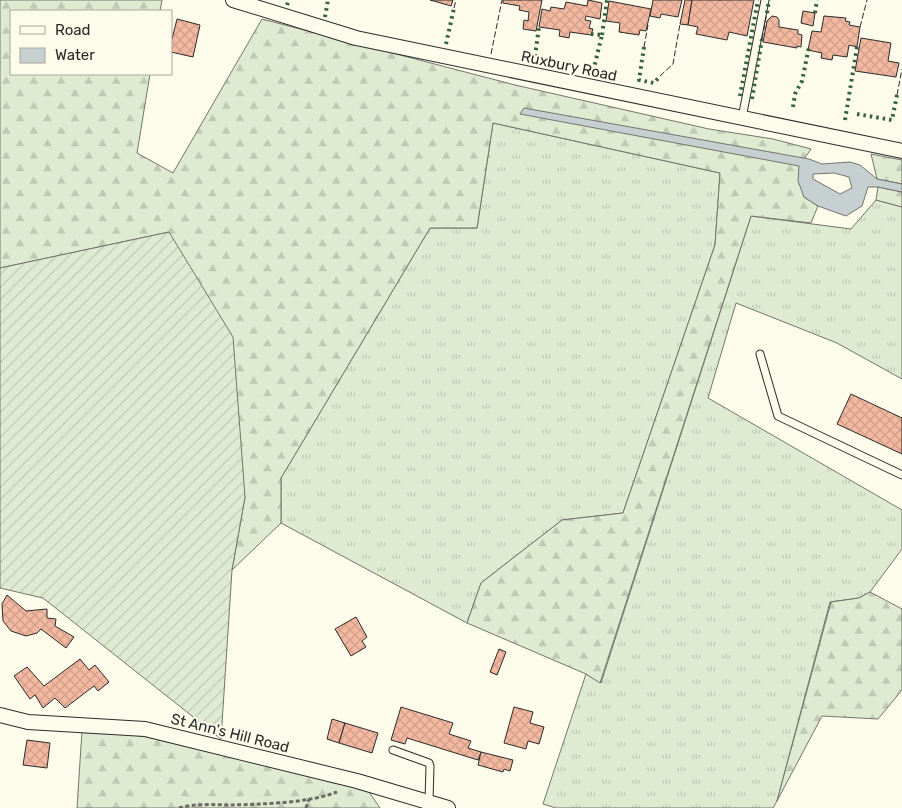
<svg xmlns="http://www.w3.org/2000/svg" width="902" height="808" viewBox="0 0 902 808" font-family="Rubik,sans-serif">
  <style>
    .grass { fill: url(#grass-tufts); stroke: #74746e }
    .forest { fill: url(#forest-firs); stroke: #74746e }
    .garden { fill: url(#garden-furrows); stroke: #74746e }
    .water { fill: #c7d0d0; stroke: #74746e; fill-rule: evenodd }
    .building { fill: url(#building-cross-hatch); stroke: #2b2b2b }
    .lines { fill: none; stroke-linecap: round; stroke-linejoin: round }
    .lane-casing { stroke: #2b2b2b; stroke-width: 9 }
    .street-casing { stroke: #2b2b2b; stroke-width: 16 }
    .path { stroke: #6a6964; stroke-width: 3; stroke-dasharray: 4 2.5; stroke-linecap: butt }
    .lane { stroke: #fdfbea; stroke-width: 7 }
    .street { stroke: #fdfbea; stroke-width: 14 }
    .hedge { stroke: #34623c; stroke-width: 4; stroke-dasharray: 2.5 4; stroke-linecap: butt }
    .fence { stroke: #2b2b2b; stroke-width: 1; stroke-dasharray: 6 2.5; stroke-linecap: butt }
    .labels { text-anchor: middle; stroke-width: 4; stroke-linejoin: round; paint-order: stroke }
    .street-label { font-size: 15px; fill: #2b2b2b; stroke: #fdfbea }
  </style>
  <defs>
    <pattern id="grass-tufts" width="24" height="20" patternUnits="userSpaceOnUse" patternTransform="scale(1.25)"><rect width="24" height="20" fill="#deebd1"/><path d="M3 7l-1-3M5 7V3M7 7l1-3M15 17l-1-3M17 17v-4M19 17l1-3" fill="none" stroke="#bfcab4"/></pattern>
    <pattern id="forest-firs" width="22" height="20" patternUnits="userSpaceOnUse" patternTransform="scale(1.25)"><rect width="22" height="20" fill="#deebd1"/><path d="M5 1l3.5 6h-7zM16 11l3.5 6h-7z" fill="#bfcab4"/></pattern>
    <pattern id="garden-furrows" width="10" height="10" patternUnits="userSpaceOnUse" patternTransform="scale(1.25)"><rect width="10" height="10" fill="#deebd1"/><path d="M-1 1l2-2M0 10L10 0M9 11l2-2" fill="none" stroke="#bfcab4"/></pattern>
    <pattern id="building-cross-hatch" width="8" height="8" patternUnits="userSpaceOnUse" patternTransform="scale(1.25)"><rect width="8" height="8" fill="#f2b8a0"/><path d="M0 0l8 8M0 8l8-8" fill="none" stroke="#d09e8a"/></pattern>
  </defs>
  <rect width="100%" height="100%" fill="#fdfbea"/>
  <g class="grass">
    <path d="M493,123l227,50 -5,72 -92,268 -61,7 -81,63 -14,40 -186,-100v-45l149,-250h47z"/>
    <path d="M876,200l26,7v172l-65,-36 -101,-40 -28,95 194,112v39l-32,43 -11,6 -29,4 -53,199 -4,7h-217l-13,-4 43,-130 15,9 150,-467 100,13z"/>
  </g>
  <g class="forest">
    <path d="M0,0h162l-2,11h-149v63h139l-13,79 36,20 89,-154 253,66 194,44 64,10 38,10 -12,17 5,31 14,9 -7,17 -60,-7 -151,467 -14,-9 -119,-51 14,-40 81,-63 61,-7 92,-268 5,-72 -227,-50 -16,105h-47l-149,250v45l-49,47 13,-73 -76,-265 -169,36z"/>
    <path d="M871,154l31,6v24l-25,-5z"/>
    <path d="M878,187l24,5v15l-26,-7z"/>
    <path d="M870,592l32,17v81l-24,29 -56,-3 -45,85 54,-199 28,-4z"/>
    <path d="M82,731l61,5 224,53 13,19h-303z"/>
  </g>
  <path class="garden" d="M169,232l64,105 12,160 -13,73 -11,169 -178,-141 -43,-10v-320z"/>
  <path class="water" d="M524,108l285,51 13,5 28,-2 10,3 17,14 25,5v8l-24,-5h-10l-6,19 -16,10 -28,-10 -14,-9 -6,-16 1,-15 -279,-52zM834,173l15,4 3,11 -12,6 -27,-15v-5z"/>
  <g class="building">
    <path d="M430,0h23l-2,6z"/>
    <path d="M503,0h39l-6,31 -13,-2 1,-9 4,1 1,-9 -10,-2 1,-4 -17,-3z"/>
    <path d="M588,0l14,3 -2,16 -14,-3 -1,4 6,1 -2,7 4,1 -2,6 -21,-3 -1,6 -10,-2 1,-6 -21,-3 3,-18 8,2 1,-4 13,2 2,-7 21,4z"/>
    <path d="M653,0h29l-4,17 -17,-3 -1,4 -10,-2z"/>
    <path d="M685,0h7l-4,25 -8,-1z"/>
    <path d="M692,0h62l-7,36 -18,-4 -2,8 -31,-6 2,-7 -10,-2z"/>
    <path d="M609,1l42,8 -5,22 -6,-1 -1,5 -20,-3 1,-9 -14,-2z"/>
    <path d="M803,11l12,2 -2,13 -12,-3z"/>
    <path d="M772,16l5,1 2,3v7l19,3v4l4,1 -1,12 -4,-1v2l-34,-6 4,-21z"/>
    <path d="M824,16l22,2 -1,3 5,1 -1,3 11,2 -3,20 -8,-2 -2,12 -14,-2 -1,5 -11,-2 1,-5 -14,-3 4,-19 9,1z"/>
    <path d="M177,19l23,6 -7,32 -22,-5v-9z"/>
    <path d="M861,38l30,5 -3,18 11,2 -3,14 -41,-6z"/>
    <path d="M851,394l51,24v36l-65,-30z"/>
    <path d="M7,595l19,16 21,-2v9l9,1 -1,7 19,11 -8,11 -25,-19 -4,4 -11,3 -15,-5 -8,-10 -1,-17z"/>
    <path d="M356,617l11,20 -5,4 4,6 -15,9 -16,-27z"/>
    <path d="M499,649l7,3 -9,23 -7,-3z"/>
    <path d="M80,659l9,11 6,-5 14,17 -11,9 -4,-5 -29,22 -10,-10 -12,10 -8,-13 -5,4 -16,-23 13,-9 17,19z"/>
    <path d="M401,707l52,16 -4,11 22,7 -3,7 13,4 -3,8 -71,-22 -2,6 -14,-4z"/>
    <path d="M514,707l19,5 -3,11 14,4 -5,17 -11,-3 -2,8 -22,-6z"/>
    <path d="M332,719l13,4 -6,20 -12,-4z"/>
    <path d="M345,723l33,10 -6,20 -33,-10z"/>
    <path d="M27,740l23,3 -3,25 -24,-3z"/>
    <path d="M481,752l32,8 -3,11 -6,-2 -1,3 -25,-7z"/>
  </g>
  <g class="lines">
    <defs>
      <g id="lane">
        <path d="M742,118l23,-118"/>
        <path d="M760,354l18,62 124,59"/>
        <path d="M393,750l36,13 1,3 -1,35"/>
      </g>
      <g id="street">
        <path d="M233,0l123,38 546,113"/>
        <path d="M0,715l28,7 117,7 212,52 91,27"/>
      </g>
    </defs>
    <use href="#lane" class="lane-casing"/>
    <use href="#street" class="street-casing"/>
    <g class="path">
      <path d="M179,808c17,-5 36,-3 54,-3 30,-1 76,-2 104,-13"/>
      <path d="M306,808l3,-9"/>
    </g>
    <use href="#lane" class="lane"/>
    <use href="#street" class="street"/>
    <g class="hedge">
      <path d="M287,5l2,-5"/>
      <path d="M767,13l2,-13"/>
      <path d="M815,13l2,-13"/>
      <path d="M325,17l3,-17"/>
      <path d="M591,34l11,1 -10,41"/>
      <path d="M602,35l5,-35"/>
      <path d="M446,44l8,-36"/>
      <path d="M644,47l-5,33 15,3 6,-7"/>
      <path d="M534,63l5,-36"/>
      <path d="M740,96l18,-96"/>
      <path d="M752,99l10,-60"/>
      <path d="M793,107l2,-13 7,-13 7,-34"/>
      <path d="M857,114l35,6 5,-25"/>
      <path d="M845,120l12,-73"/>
    </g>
    <g class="fence">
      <path d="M454,8l2,-8"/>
      <path d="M860,27l7,-27"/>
      <path d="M762,39l5,-26"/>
      <path d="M644,47l4,-22"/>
      <path d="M491,54l11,-54"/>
      <path d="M660,76l13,-12 7,-40"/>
      <path d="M897,95l5,-26"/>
    </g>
  </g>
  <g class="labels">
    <g class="street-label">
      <text transform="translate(569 66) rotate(12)" y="5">Ruxbury Road</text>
      <text transform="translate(230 733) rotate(14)" y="5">St Ann's Hill Road</text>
    </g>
  </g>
  <rect x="10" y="10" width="162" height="65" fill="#fdfbea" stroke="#a9a89e"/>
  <rect x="20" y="26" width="25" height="8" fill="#fdfbea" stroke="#a9a89e"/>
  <text x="55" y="35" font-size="15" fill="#2b2b2b">Road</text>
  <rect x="20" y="48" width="25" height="15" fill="#c7d0d0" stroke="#a9a89e"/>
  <text x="55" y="60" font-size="15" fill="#2b2b2b">Water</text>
</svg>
